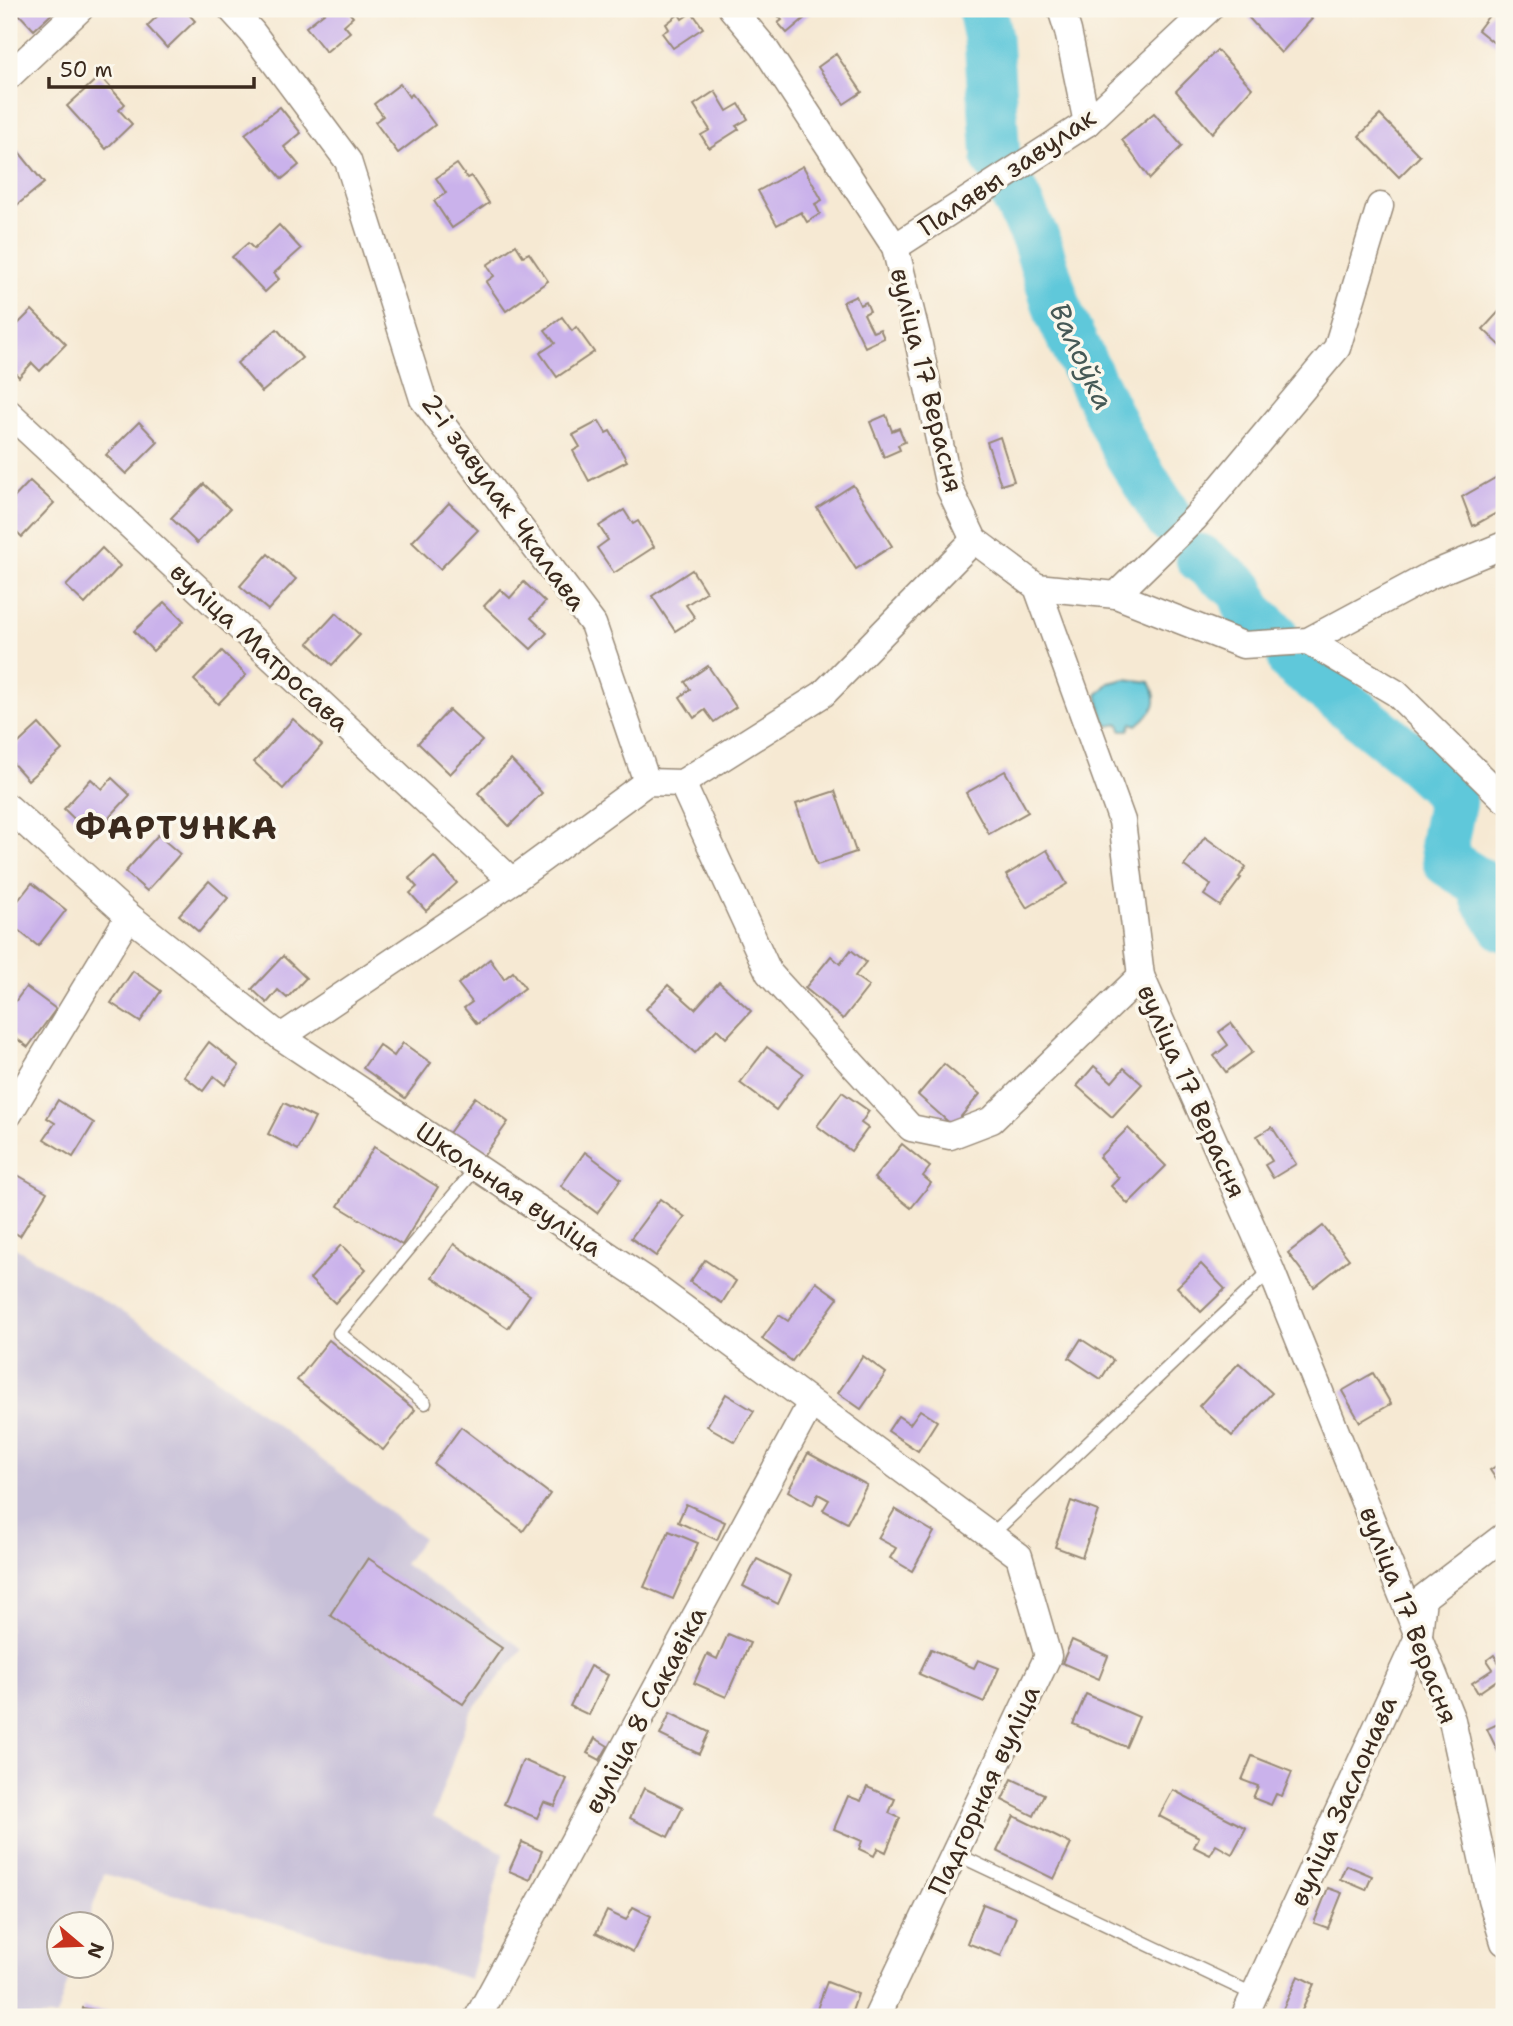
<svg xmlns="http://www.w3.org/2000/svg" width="1513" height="2026" viewBox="0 0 1513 2026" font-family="'Shantell Sans',sans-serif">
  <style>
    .industrial { fill: #c7c0d8 }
    .water { fill: #5ec8da; stroke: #4c797c; stroke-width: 2 }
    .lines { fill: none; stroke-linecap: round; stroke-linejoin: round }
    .river { stroke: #5ec8da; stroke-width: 49 }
    .building { fill: #cab2eb }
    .service-casing { stroke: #988a78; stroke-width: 15 }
    .minor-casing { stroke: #988a78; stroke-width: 29 }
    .service { stroke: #fff; stroke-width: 12 }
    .minor { stroke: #fff; stroke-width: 26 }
    .labels { text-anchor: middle; stroke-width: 7; stroke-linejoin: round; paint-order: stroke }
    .street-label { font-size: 26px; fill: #3b2a1e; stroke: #fbf7ec }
    .water-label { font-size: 28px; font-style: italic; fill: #465956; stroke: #fbf7ec }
    .district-label { font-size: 33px; font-weight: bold; letter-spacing: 2px; fill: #3b2a1e; stroke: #fbf7ec }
  </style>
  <rect width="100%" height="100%" fill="#fbf7ec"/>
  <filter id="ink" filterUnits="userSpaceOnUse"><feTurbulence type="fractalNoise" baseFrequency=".0143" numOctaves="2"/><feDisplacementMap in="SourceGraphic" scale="14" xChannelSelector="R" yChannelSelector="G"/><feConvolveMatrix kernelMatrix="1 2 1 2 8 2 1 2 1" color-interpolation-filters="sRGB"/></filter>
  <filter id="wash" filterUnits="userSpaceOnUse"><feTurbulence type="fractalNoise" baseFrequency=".00686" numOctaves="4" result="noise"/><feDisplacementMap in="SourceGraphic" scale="28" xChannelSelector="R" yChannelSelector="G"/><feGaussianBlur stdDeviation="1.57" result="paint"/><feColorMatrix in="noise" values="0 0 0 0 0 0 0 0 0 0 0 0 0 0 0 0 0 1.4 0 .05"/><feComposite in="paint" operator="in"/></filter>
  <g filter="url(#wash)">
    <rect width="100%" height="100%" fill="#f6e9d3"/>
    <path class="industrial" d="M9,1244l154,93 260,201 -19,26 119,85 -54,65 -36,103 71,36 -34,126 -366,-105 -17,50h-27v42l13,1 -17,50h-47z"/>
    <path class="water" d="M1125,679l25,3c11,22 4,29 -13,43l-5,-2 -3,7h-8l-2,-6 -10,2 -4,-4 -8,-27 12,-12z"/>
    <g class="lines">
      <g class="river">
        <path d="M982,9l6,29 8,121"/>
        <path d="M1010,186l26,54 24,76 67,136 42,67"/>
        <path d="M1200,558l41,32 8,21 24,22"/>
        <path d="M1292,661l116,93 31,29 13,18 -8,42 3,19 32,20 7,18 18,27"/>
      </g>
    </g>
    <g id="blocks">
      <g class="building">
        <path d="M14,9h43l-23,21z"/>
        <path d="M165,9h19l11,12 -28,27 -20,-22z"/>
        <path d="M329,9h17l7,8 -9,8 6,7 -24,20 -20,-25z"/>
        <path d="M772,9h37l3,3 -25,21 -9,-10 4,-3z"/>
        <path d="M1259,9h43l10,10 -31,34 -32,-35z"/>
        <path d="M1494,9h7l3,3v39l-26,-21z"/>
        <path d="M692,12l11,16 -30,20 -11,-15 7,-4 -3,-5 13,-10 3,5z"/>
        <path d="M1217,50l35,38 -40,45 -36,-42z"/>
        <path d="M836,54l26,38 -18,12 -26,-37z"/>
        <path d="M100,76l25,28 -6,6 13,14 -26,25 -39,-43z"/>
        <path d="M400,84l9,13 3,-3 23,31 -37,28 -23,-31 8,-6 -9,-12z"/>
        <path d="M715,91l12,20 12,-7 9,15 -12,7 3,3 -30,19 -8,-13 9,-5 -16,-25z"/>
        <path d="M280,107l21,26 -17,14 15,18 -17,14 -37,-45z"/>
        <path d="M1154,113l28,33 -32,33 -28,-39z"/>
        <path d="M1380,115l40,41 -21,21 -40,-41z"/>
        <path d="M15,147l29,36 -33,27 -2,-2v-56z"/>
        <path d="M457,164l10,14 4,-2 18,27 -37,25 -18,-27 12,-8 -10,-15z"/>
        <path d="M803,166l19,34 -7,4 5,10 -13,8 -6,-10 -24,13 -19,-34z"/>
        <path d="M279,225l22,24 -27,24 5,6 -14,13 -33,-35 16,-14 6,6z"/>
        <path d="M516,245l7,11 6,-3 19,28 -42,30 -20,-29 8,-6 -7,-11z"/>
        <path d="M856,296l4,9 6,-3 4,9 -6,3 9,18 7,-3 4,9 -19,9 -22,-45z"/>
        <path d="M1504,306v43l-21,-20z"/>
        <path d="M32,310l34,34 -26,27 -8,-8 -13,14 -10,-10v-34z"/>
        <path d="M562,317l10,14 4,-4 18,25 -37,25 -17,-24 15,-10 -10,-13z"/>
        <path d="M277,329l25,29 -40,34 -25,-29z"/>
        <path d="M886,415l6,16 7,-3 6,14 -7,3 2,5 -16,7 -14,-35z"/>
        <path d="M599,421l7,12 4,-2 17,30 -38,20 -16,-30 7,-4 -7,-12z"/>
        <path d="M139,422l19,20 -32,32 -20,-19z"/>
        <path d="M1000,437l14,44 -13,4 -14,-43z"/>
        <path d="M1504,473v36l-31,17 -11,-29z"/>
        <path d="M30,481l24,22 -32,34 -13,-13v-21z"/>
        <path d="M204,484l26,25 -33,34 -26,-25z"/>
        <path d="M853,485l39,61 -36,23 -39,-61z"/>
        <path d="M449,503l29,27 -38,39 -28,-27z"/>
        <path d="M624,510l9,14 5,-3 16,26 -40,26 -17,-25 11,-8 -9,-14z"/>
        <path d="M102,548l18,18 -35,38 -19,-18z"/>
        <path d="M268,554l28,25 -28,31 -28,-24z"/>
        <path d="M692,570l14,22 -20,13 9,13 -20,13 -23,-35z"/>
        <path d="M524,582l21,20 -14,16 16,15 -16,16 -47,-43 16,-17 10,9z"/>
        <path d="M165,602l19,19 -31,30 -19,-20z"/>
        <path d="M336,613l24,22 -28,30 -24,-22z"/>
        <path d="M222,651l24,24 -28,29 -24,-24z"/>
        <path d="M708,666l28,41 -22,15 -9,-12 -11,8 -14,-21 10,-8 -5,-7z"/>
        <path d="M449,710l33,31 -32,33 -32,-31z"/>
        <path d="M293,719l29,26 -39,44 -29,-27z"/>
        <path d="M39,724l23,26 -34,30 -19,-21v-7z"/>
        <path d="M511,760l31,33 -33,33 -31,-33z"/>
        <path d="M1005,771l23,41 -39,22 -23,-41z"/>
        <path d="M112,778l18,17 -38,41 -28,-27 27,-30 11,10z"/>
        <path d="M835,791l21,61 -39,13 -21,-61z"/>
        <path d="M158,835l22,19 -33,37 -22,-19z"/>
        <path d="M1205,837l41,30 -7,10 2,1 -21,28 -16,-11 7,-10 -27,-19z"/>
        <path d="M1047,850l20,34 -40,24 -21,-33z"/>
        <path d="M434,856l23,27 -31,28 -16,-18 7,-6 -8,-9z"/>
        <path d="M209,881l19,17 -29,34 -20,-17z"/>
        <path d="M32,883l34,27 -28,36 -29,-23v-11z"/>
        <path d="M851,950l15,12 -11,14 14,10 -26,33 -38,-31 26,-32 9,8z"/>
        <path d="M283,956l23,22 -19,20 -9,-8 -11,13 -15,-14z"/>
        <path d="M490,959l14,20 9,-7 12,16 -48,36 -13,-16 8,-6 -14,-18z"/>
        <path d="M133,971l28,20 -21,31 -29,-19z"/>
        <path d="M719,982l32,29 -25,27 -9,-9 -22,24 -49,-44 22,-24 27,24z"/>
        <path d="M26,987l30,22 -28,38 -19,-14v-23z"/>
        <path d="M1231,1023l22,29 -27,20 -12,-16 14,-11 -9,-13z"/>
        <path d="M209,1042l30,24 -14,19 -11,-9 -11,15 -19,-15z"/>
        <path d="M403,1043l28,20 -26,35 -42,-30 16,-23 15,11z"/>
        <path d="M767,1047l36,26 -27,37 -36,-27z"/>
        <path d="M944,1064l36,30 -27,32 -35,-31z"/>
        <path d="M1094,1066l18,16 12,-14 18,16 -30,33 -35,-31z"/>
        <path d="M842,1092l27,19 -8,12 7,5 -17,23 -34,-25z"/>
        <path d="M475,1097l33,25 -26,36 -33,-25z"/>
        <path d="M58,1100l36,23 -21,34 -29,-18 11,-16 -8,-5z"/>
        <path d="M284,1103l31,15 -17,32 -30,-16z"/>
        <path d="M1272,1127l24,37 -23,14 -8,-13 7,-4 -15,-25z"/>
        <path d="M1128,1128l38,38 -38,38 -17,-18 8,-8 -20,-21z"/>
        <path d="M902,1144l28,23 -7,9 8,7 -20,25 -37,-30z"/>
        <path d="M374,1147l64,40 -36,58 -64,-39z"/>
        <path d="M585,1152l36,27 -24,34 -36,-27z"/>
        <path d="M9,1170l38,22 -27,44 -11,-7z"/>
        <path d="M660,1199l25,18 -29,39 -25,-18z"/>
        <path d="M1323,1226l26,33 -35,28 -26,-34z"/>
        <path d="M454,1244l76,51 -22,33 -76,-51z"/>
        <path d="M341,1245l25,24 -31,34 -25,-24z"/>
        <path d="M705,1260l31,21 -14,22 -32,-21z"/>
        <path d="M1201,1264l24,25 -24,23 -24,-25z"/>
        <path d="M816,1282l22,16 -46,63 -30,-22 17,-24 9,6z"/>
        <path d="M1081,1339l32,21 -12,19 -32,-21z"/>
        <path d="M329,1340l86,70 -32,40 -86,-70z"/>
        <path d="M863,1356l23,17 -25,36 -23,-16z"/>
        <path d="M1239,1363l33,30 -40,43 -33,-30z"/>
        <path d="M1373,1373l18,31 -31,18 -18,-31z"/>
        <path d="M726,1394l28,17 -19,31 -28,-16z"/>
        <path d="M920,1410l17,11 -19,30 -30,-20 10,-15 12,8z"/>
        <path d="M461,1427l89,67 -27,37 -89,-67z"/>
        <path d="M808,1453l59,32 -20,38 -24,-13 6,-10 -11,-6 -5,11 -25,-14z"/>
        <path d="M1504,1461v30l-14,-21z"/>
        <path d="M1071,1501l27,10 -16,46 -27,-10z"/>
        <path d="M686,1504l39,18 -8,18 -39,-18z"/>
        <path d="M895,1509l39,23 -22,39 -22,-13 6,-10 -18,-10z"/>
        <path d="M669,1531l29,12 -25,56 -29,-12z"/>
        <path d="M368,1558l134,90 -39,56 -133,-89z"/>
        <path d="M757,1559l34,17 -13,28 -35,-18z"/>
        <path d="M728,1634l22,9 -24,54 -32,-14 13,-29 10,5z"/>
        <path d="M1072,1640l36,16 -9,23 -37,-16z"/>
        <path d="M931,1649l43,19 4,-8 21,8 -15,34 -65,-28z"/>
        <path d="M1494,1655l10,16v4l-26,18 -6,-10 21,-14 -6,-9z"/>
        <path d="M590,1666l18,9 -19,40 -19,-9z"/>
        <path d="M1086,1694l53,23 -13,30 -53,-23z"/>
        <path d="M670,1713l39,19 -10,22 -39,-19z"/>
        <path d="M1504,1721v43l-17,-35z"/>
        <path d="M595,1738l13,8 -8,14 -13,-7z"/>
        <path d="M1252,1756l40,16 -10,24 -6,-2 -5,11 -18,-7 5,-12 -16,-6z"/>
        <path d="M523,1760l44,19 -12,27 -11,-4 -7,16 -33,-14z"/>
        <path d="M1012,1779l32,15 -10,22 -32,-16z"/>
        <path d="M867,1787l28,12 -6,14 11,5 -14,34 -8,-4 -4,8 -15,-7 3,-8 -28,-12 14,-33 13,5z"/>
        <path d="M644,1788l39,19 -15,30 -38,-19z"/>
        <path d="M1173,1790l73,38 -14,26 -16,-9 -6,10 -16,-8 5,-10 -40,-21z"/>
        <path d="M1014,1816l57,28 -17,35 -57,-28z"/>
        <path d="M522,1842l20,9 -12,29 -21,-9z"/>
        <path d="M1346,1865l26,11 -6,14 -26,-11z"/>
        <path d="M1328,1888l14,5 -14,35 -14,-5z"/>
        <path d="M983,1904l33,13 -15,39 -34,-13z"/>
        <path d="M633,1907l18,9 -18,36 -37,-19 11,-22 19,9z"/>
        <path d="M1298,1976l16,8 -15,33h-3l-14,-6z"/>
        <path d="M827,1982l31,12 -8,23h-36z"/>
        <path d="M83,2008l46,8v1h-47z"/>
      </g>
    </g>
  </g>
  <g filter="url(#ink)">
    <use href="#blocks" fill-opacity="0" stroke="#988a78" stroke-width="2"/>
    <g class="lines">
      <defs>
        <g id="service">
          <path d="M425,1403l-86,-70 138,-166"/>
          <path d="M990,1536l281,-266"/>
          <path d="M954,1853l301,142"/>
        </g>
        <g id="minor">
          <path d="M231,9l21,23 96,129 75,238 170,225 54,158"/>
          <path d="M732,9l32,38 131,200 23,93 31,147 25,53 63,47 85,234 19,155 130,294 181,450 39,179 13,43"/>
          <path d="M1061,9l7,22 19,92"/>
          <path d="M9,76l71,-67"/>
          <path d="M895,247l192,-124 122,-114"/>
          <path d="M9,413l503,468"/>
          <path d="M1037,587l79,8 127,50 65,-4 121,-65 75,-31"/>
          <path d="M1116,595l79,-77 142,-170 43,-142"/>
          <path d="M1308,641l88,52 108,106"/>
          <path d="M682,783l87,190 142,155 39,8 42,-16 149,-144"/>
          <path d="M9,808l120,108 152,121 363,242 375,277 29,100 -171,361"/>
          <path d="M281,1037l231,-156 135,-99 35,1 141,-89 151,-154"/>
          <path d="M9,1114l120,-198"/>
          <path d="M478,2017l333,-614"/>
          <path d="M1244,2017l175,-382 4,-37 81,-62"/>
        </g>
      </defs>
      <use href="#service" class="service-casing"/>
      <use href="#minor" class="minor-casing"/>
      <use href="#service" class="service"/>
      <use href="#minor" class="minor"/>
    </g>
  </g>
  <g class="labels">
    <g class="street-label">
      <text transform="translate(1007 172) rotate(-34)" y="9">Палявы завулак</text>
      <text transform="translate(927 380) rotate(76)" y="9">вуліца 17 Верасня</text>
      <text transform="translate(504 502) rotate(54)" y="9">2-і завулак Чкалава</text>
      <text transform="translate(260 647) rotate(43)" y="9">вуліца Матросава</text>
      <text transform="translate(1192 1091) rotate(66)" y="9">вуліца 17 Верасня</text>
      <text transform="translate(509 1189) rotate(34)" y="9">Школьная вуліца</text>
      <text transform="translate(1409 1615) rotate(69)" y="9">вуліца 17 Верасня</text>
      <text transform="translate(645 1710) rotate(-62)" y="9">вуліца 8 Сакавіка</text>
      <text transform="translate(984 1790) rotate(-65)" y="9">Падгорная вуліца</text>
      <text transform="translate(1343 1801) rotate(-66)" y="9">вуліца Заслонава</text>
    </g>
    <g class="water-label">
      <text transform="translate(1082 356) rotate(65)" y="10">Валоўка</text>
    </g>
    <g class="district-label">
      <text x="177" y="839">ФАРТУНКА</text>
    </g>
  </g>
  <rect width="1513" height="2026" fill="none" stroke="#fbf7ec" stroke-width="35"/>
  <g transform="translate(80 1945) rotate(109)"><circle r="33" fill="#fbf7ec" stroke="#aea59a" stroke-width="2"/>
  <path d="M0-5L12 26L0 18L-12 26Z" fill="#c8321e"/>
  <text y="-10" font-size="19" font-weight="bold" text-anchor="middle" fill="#3b2a1e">N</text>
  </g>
  <path d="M49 77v10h205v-10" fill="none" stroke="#3b2a1e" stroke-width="3.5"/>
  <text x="60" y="77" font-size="21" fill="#3b2a1e" stroke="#fbf7ec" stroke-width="5" paint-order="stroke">50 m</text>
</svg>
